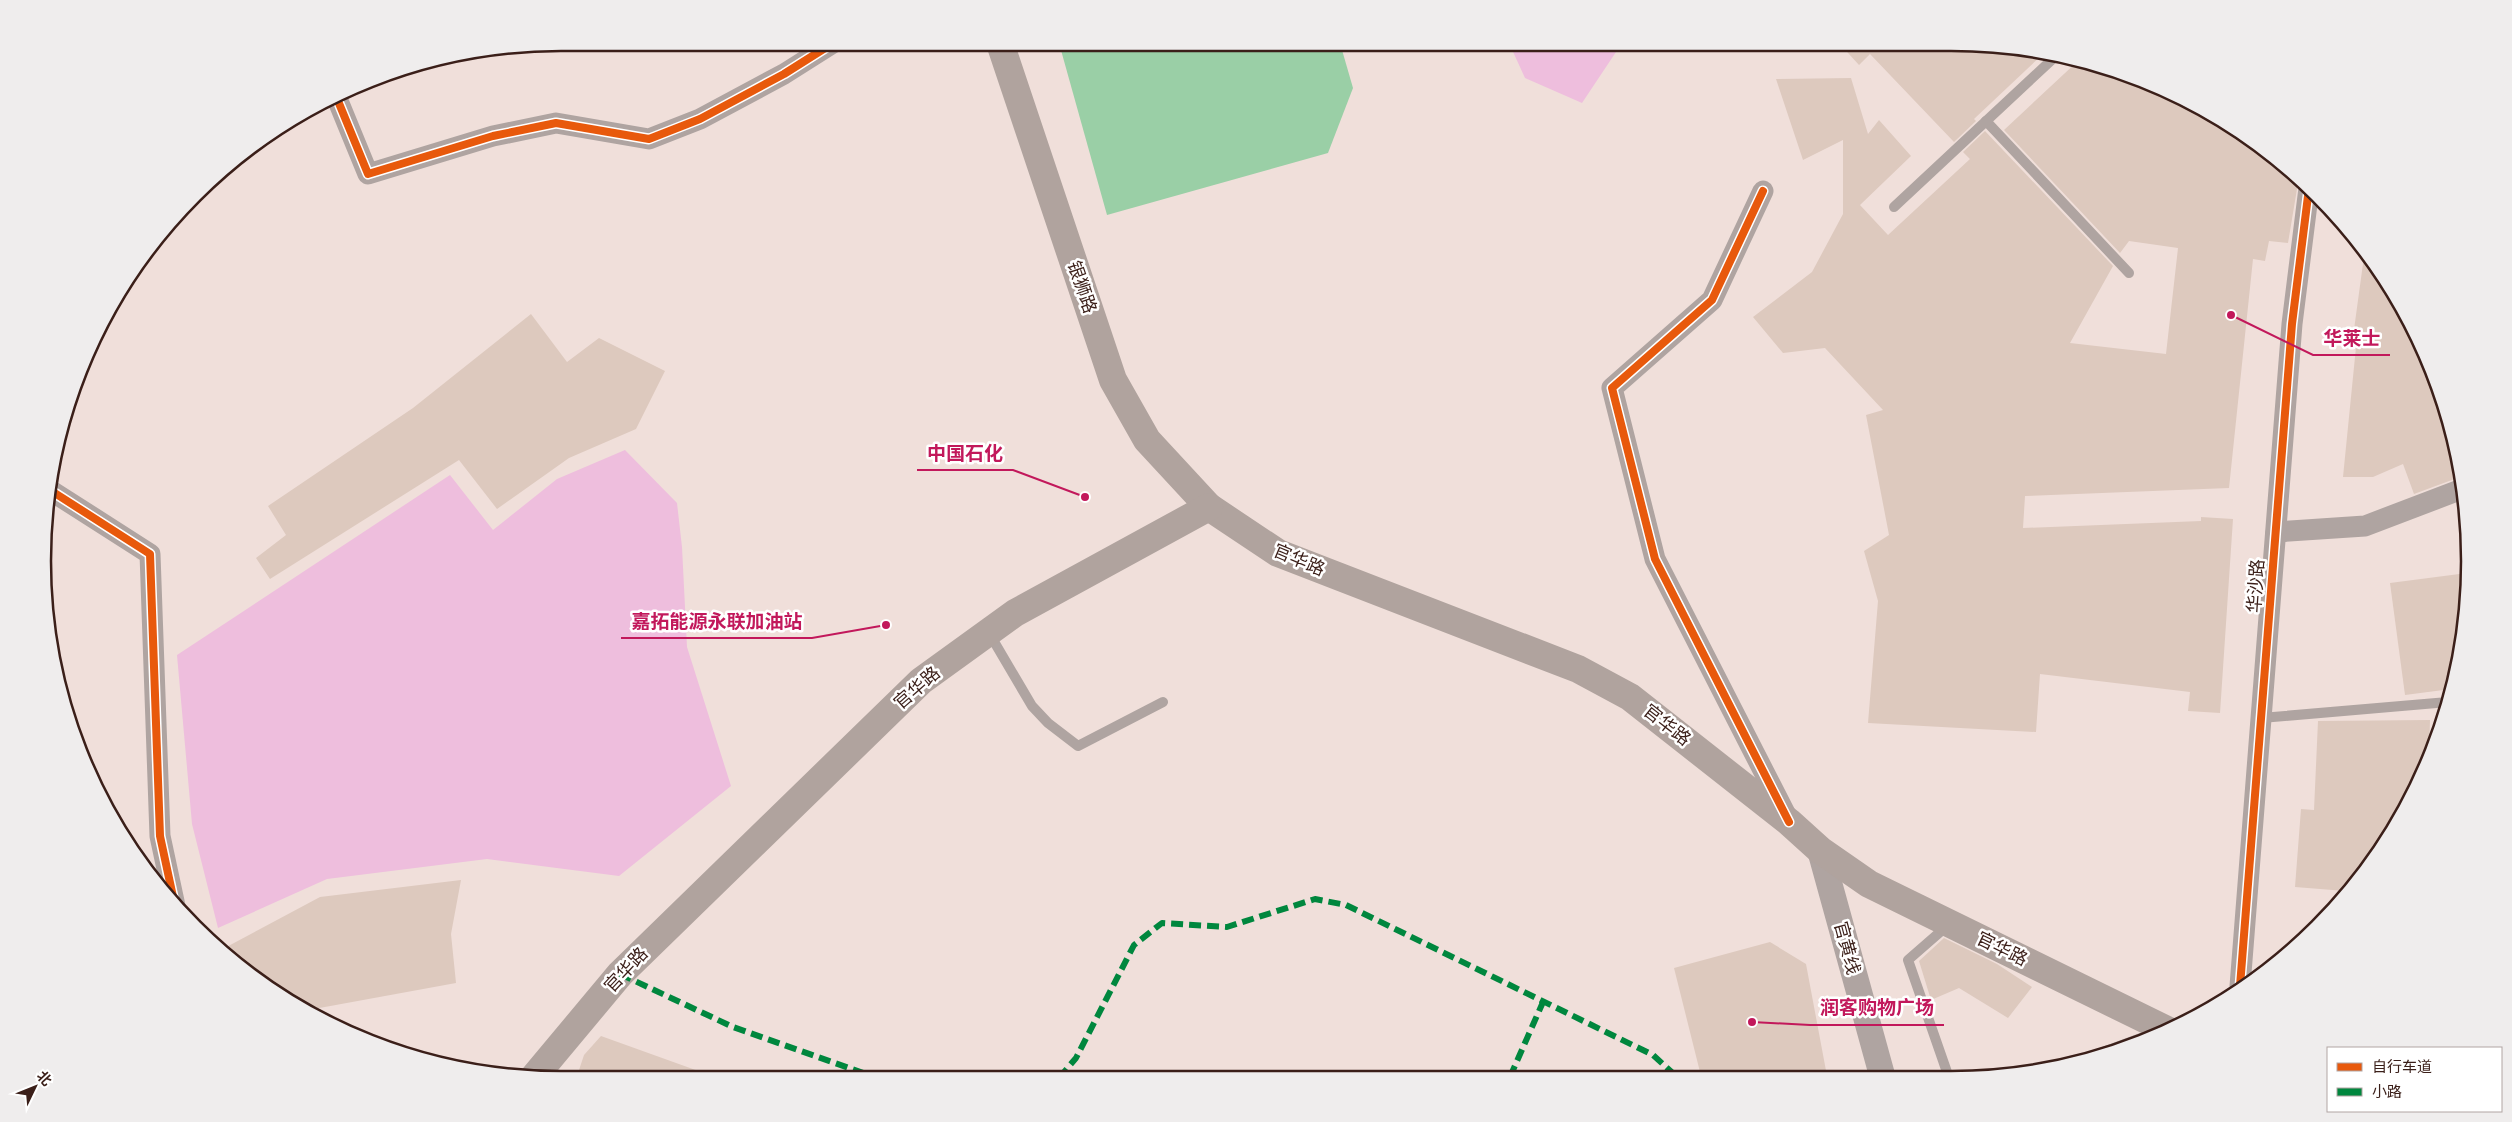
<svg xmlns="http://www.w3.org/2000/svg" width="2512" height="1122" viewBox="0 0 2512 1122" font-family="Raleway,'Noto Sans SC',sans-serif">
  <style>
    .green { fill: #eebedd }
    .water { fill: #9acfa6 }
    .building { fill: #ddc9be }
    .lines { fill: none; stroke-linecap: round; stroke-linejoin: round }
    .service { stroke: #afa4a1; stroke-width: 10 }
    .minor { stroke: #afa4a1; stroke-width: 21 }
    .tertiary { stroke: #afa4a1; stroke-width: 26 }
    .secondary { stroke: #b0a39e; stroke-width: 28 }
    .quiet { stroke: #00873e; stroke-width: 6; stroke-dasharray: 12 6; stroke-linecap: butt }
    .cycleway-casing { stroke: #fff; stroke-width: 11 }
    .cycleway { stroke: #e8590c; stroke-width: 8 }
    .labels { text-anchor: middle; stroke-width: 5; stroke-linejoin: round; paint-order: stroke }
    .street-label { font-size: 18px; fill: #3b1f19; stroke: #fff }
    .rim { fill: none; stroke: #3b1f19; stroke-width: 2.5 }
    .leader { fill: none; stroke: #c2185b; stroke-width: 2 }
    .callout-dot { fill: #c2185b; stroke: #fff; stroke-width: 2 }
    .callout-label { font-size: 19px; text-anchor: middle; font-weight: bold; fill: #c2185b; stroke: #fff; stroke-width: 5; stroke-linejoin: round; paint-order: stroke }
  </style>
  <rect width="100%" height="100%" fill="#f0dfda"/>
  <g class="green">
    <path d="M1509,43h113l-40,60 -57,-25z"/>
    <path d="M625,450l52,53 5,44 5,100 44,139 -112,90 -132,-17 -160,20 -109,49 -26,-104 -15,-169 273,-180 43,55 64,-51z"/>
  </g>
  <path class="water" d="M1059,43h281l13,45 -25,65 -221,62z"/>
  <g class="building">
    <path d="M1838,42h113l94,10 -71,67 2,2 -22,21 -84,-88 -11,11z"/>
    <path d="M2079,60l39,10 92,42 89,65 -11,66 -19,-2 -4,20 -12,-2 -24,229 -204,8 -2,32 178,-7v-4l32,2 -13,194 -32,-2 2,-19 -150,-18 -4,58 -168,-9 10,-122 -14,-50 25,-16 -23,-120 17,-5 -58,-62 -42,5 -30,-36 59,-45 31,-58v-74l-40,20 -27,-81 75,-1 17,56 11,-14 32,36 -51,49 28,30 82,-76 -7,-7 22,-21 128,135 -43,77 96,11 12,-106 -49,-7 -9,12 -116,-123z"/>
    <path d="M2365,249l51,83 36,95 8,50 -46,17 -11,-30 -30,13h-30l14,-140h-4z"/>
    <path d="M531,314l36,48 32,-24 66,33 -29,58 -67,29 -72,51 -38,-49 -189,119 -14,-21 30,-23 -18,-29 145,-98z"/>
    <path d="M2467,573l-2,56 -14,60 -46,6 -15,-112z"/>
    <path d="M2430,720l-1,34 -47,95 -37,42 -50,-4 6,-78 13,1 4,-89z"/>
    <path d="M461,880l-10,54 5,49 -153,28 -84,-60 101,-54z"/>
    <path d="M1944,938l53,26 35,23 -24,31 -49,-30 -28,12 -12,-39z"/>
    <path d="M1770,942l36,22 21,112h-126l-27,-108z"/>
    <path d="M601,1036l114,41v2h-139l8,-24z"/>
  </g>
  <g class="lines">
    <g class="service">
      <path d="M1986,121l143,152"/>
      <path d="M1894,207l164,-153"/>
      <path d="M989,633l43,73 16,17 30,23 85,-44"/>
      <path d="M2261,718l187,-16"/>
      <path d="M1947,926l-39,34 40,115"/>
      <path d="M2076,1062l84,-31"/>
    </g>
    <g class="minor">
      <path d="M336,96l32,78 125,-38 63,-13 93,16 51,-20 84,-45 49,-31"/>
      <path d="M1763,191l-51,109 -100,88 43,171 132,258"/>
      <path d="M50,490l100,64 10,282 15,70"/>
      <path d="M2276,532l89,-6 97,-37"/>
      <path d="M2240,986l52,-662 17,-136"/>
    </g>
    <path class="tertiary" d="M1820,850l62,225"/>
    <g class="secondary">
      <path d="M1000,43l113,337 34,60 62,67 69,46 300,116 52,28 159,125 31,28 49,34 300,147"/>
      <path d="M534,1077l86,-103 301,-293 94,-68 194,-106"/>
    </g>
    <g class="quiet">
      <path d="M620,974l113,53 147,52"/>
      <path d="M1510,1077l33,-75"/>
      <path d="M1059,1078l17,-20 58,-113 28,-22 65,4 88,-28 31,6 307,150 23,21"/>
    </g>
    <defs>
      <g id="cycleway">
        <path d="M336,96l32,78 125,-38 63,-13 93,16 51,-20 84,-45 49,-31"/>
        <path d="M1763,191l-51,109 -100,88 43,171 134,263"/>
        <path d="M50,490l100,64 10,282 15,70"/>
        <path d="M2240,986l52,-662 17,-136"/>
      </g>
    </defs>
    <use href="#cycleway" class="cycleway-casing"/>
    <use href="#cycleway" class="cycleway"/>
  </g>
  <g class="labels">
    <g class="street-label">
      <text transform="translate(1082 287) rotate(71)" y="6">银狮路</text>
      <text transform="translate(1299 560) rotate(23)" y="6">官华路</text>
      <text transform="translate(2256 586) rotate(-86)" y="6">华沙路</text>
      <text transform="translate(917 688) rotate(-41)" y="6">官华路</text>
      <text transform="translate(1667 725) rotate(38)" y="6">官华路</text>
      <text transform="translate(1847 948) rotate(75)" y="6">官黄线</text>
      <text transform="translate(2002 949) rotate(26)" y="6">官华路</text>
      <text transform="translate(626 970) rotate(-47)" y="6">官华路</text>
    </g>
  </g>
  <path d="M0 0H2512V1122H0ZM561 51H1951A510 510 0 0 1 2461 561V561A510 510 0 0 1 1951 1071H561A510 510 0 0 1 51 561V561A510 510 0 0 1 561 51Z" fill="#efeded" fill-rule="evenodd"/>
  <path class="rim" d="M561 51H1951A510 510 0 0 1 2461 561V561A510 510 0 0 1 1951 1071H561A510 510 0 0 1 51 561V561A510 510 0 0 1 561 51Z"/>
  <path class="leader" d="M2231 315L2313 355H2390M1085 497L1013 470H917M886 625L812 638H621M1752 1022L1810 1025H1944"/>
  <g class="callout-dot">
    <circle cx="2231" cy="315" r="5"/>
    <circle cx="1085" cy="497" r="5"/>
    <circle cx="886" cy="625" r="5"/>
    <circle cx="1752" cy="1022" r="5"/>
  </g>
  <g class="callout-label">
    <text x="2352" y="345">华莱士</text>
    <text x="965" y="460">中国石化</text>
    <text x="717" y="628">嘉拓能源永联加油站</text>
    <text x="1877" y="1014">润客购物广场</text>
  </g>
  <rect x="2327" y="1047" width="175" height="65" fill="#ffffff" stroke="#b1a5a3"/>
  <rect x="2337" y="1063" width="25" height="8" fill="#e8590c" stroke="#b1a5a3"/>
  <text x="2372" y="1072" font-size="15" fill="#3b1f19">自行车道</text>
  <rect x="2337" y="1088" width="25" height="8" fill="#00873e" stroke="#b1a5a3"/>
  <text x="2372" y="1097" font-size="15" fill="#3b1f19">小路</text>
  <g transform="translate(35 1087) rotate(47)" stroke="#ffffff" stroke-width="4" paint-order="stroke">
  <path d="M0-4L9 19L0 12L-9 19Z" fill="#3b1f19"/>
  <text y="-8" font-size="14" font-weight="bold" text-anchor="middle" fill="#3b1f19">北</text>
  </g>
</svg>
